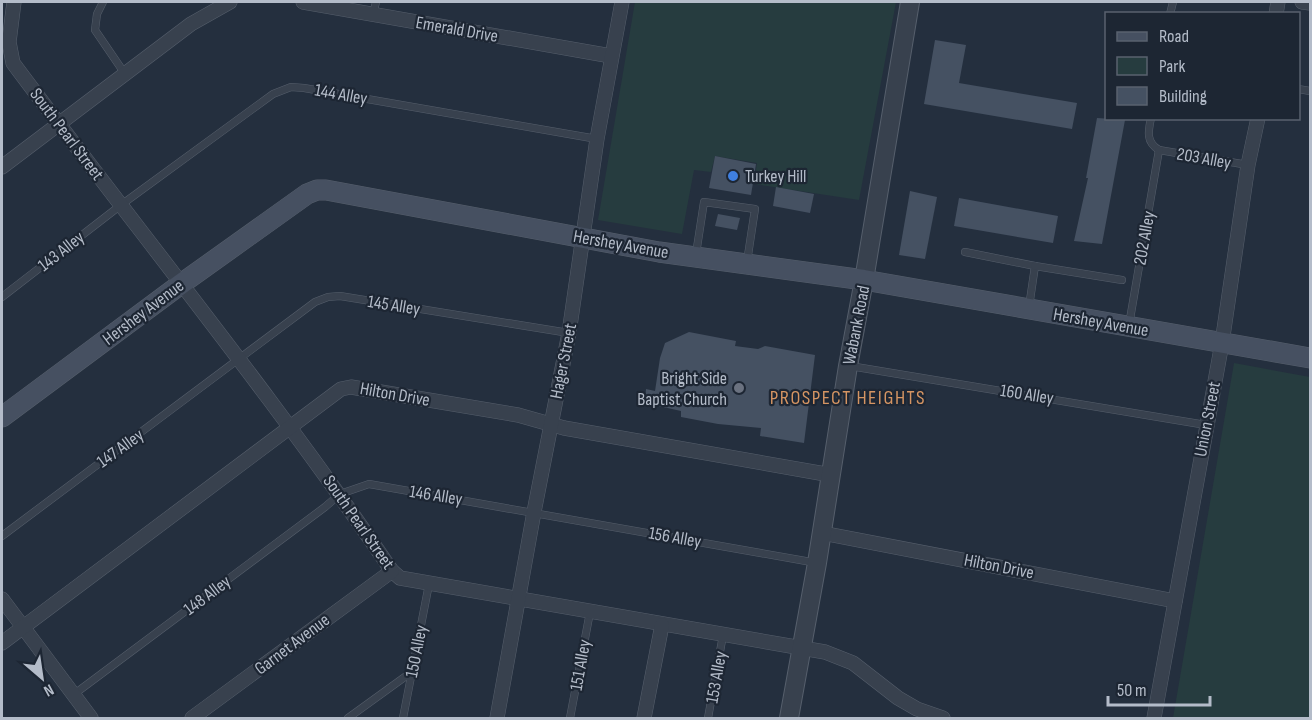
<svg xmlns="http://www.w3.org/2000/svg" width="1312" height="720" viewBox="0 0 1312 720" font-family="'Sofia Sans Condensed',sans-serif">
  <style>
    .green { fill: #263c3f }
    .building { fill: #455162 }
    .lines { fill: none; stroke-linecap: round; stroke-linejoin: round }
    .service-casing { stroke: #565f6c; stroke-width: 8 }
    .minor-casing { stroke: #565f6c; stroke-width: 15 }
    .tertiary-casing { stroke: #565f6c; stroke-width: 20 }
    .secondary-casing { stroke: #565f6c; stroke-width: 21 }
    .service { stroke: #38414e; stroke-width: 7 }
    .minor { stroke: #38414e; stroke-width: 14 }
    .tertiary { stroke: #38414e; stroke-width: 18 }
    .secondary { stroke: #465061; stroke-width: 20 }
    .shop-dot { fill: #3f7fe0; stroke: #1d2633; stroke-width: 2 }
    .worship-dot { fill: #6b7280; stroke: #1d2633; stroke-width: 2 }
    .labels { text-anchor: middle; stroke-width: 4.5; stroke-linejoin: round; paint-order: stroke }
    .street-label { font-size: 18px; fill: #b4bcc9; stroke: #1d2633 }
    .poi-label { font-size: 18px; fill: #b4bcc9; stroke: #1d2633; text-anchor: start }
    .neighbourhood-label { font-size: 20px; letter-spacing: 1.5px; fill: #d59563; stroke: #1d2633 }
  </style>
  <rect width="100%" height="100%" fill="#242f3e"/>
  <g class="green">
    <path d="M635,2h261l-37,198 -105,-16 3,-21 -42,-7 -4,16 -17,-2 -12,64 -84,-14z"/>
    <path d="M1234,363l76,14v341h-137z"/>
  </g>
  <g class="building">
    <path d="M935,40l31,5 -7,38 118,20 -5,26 -148,-25z"/>
    <path d="M1097,118l28,2 -23,124 -28,-3 14,-63h-2z"/>
    <path d="M715,156l41,8 -5,31 -42,-7z"/>
    <path d="M776,187l38,7 -4,19 -37,-7z"/>
    <path d="M910,191l27,6 -12,62 -26,-4z"/>
    <path d="M959,198l99,18 -5,27 -99,-17z"/>
    <path d="M718,214l22,4 -3,12 -22,-4z"/>
    <path d="M689,332l47,9 -1,5 23,3 7,-3 50,9 -11,88 -44,-7 1,-8 -43,-4 -37,-7v-6l-36,-8 1,-14 9,2 5,-33 5,-15z"/>
  </g>
  <g class="lines">
    <defs>
      <g id="service">
        <path d="M103,2l-6,12 -2,16 30,44"/>
        <path d="M373,14l3,-12"/>
        <path d="M1170,14l3,-12"/>
        <path d="M1298,89l12,2"/>
        <path d="M1151,118c-3,14 -5,24 8,32l89,15"/>
        <path d="M965,252l70,14 -6,41"/>
        <path d="M696,254l8,-52 51,7 -8,53"/>
        <path d="M1035,266l87,14"/>
        <path d="M2,297l119,-92 152,-111 18,-7 13,1 293,51"/>
        <path d="M1129,325l30,-175"/>
        <path d="M850,366l356,59"/>
        <path d="M2,536l313,-234 13,-5 12,-1 229,37"/>
        <path d="M73,695l252,-188 15,-13 29,-10 448,79"/>
        <path d="M348,718l65,-47"/>
        <path d="M403,718l26,-134"/>
        <path d="M570,718l20,-106"/>
        <path d="M708,718l15,-83"/>
      </g>
      <g id="minor">
        <path d="M14,2l-5,40 4,21c126,169 260,333 379,508l8,7 425,74 28,11 45,35 19,11 26,9"/>
        <path d="M303,2l308,54"/>
        <path d="M1302,2l8,1"/>
        <path d="M1276,14l2,-12"/>
        <path d="M2,167l189,-143 39,-22"/>
        <path d="M822,533l353,68"/>
        <path d="M2,599l89,119"/>
        <path d="M2,643l339,-254 10,-2 167,28 46,13 267,47"/>
        <path d="M192,718l200,-147"/>
        <path d="M497,718l37,-206 35,-179 28,-194 25,-137"/>
        <path d="M644,718l18,-93"/>
        <path d="M1154,718l68,-375 26,-178 10,-47"/>
      </g>
      <path id="tertiary" d="M789,718l28,-155 31,-197 16,-86 46,-278"/>
      <path id="secondary" d="M2,417l179,-133 126,-90 10,-4h9l333,62 205,28 446,78"/>
    </defs>
    <use href="#service" class="service-casing"/>
    <use href="#minor" class="minor-casing"/>
    <use href="#tertiary" class="tertiary-casing"/>
    <use href="#secondary" class="secondary-casing"/>
    <use href="#service" class="service"/>
    <use href="#minor" class="minor"/>
    <use href="#tertiary" class="tertiary"/>
    <use href="#secondary" class="secondary"/>
  </g>
  <circle class="shop-dot" cx="733" cy="176" r="6"/>
  <circle class="worship-dot" cx="739" cy="388" r="6"/>
  <g class="labels">
    <g class="street-label">
      <text transform="translate(457 29) rotate(10)" y="6">Emerald Drive</text>
      <text transform="translate(341 94) rotate(10)" y="6">144 Alley</text>
      <text transform="translate(67 134) rotate(53)" y="6">South Pearl Street</text>
      <text transform="translate(1204 158) rotate(10)" y="6">203 Alley</text>
      <text transform="translate(1144 238) rotate(-80)" y="6">202 Alley</text>
      <text transform="translate(621 244) rotate(10)" y="6">Hershey Avenue</text>
      <text transform="translate(61 251) rotate(-38)" y="6">143 Alley</text>
      <text transform="translate(394 305) rotate(9)" y="6">145 Alley</text>
      <text transform="translate(143 312) rotate(-37)" y="6">Hershey Avenue</text>
      <text transform="translate(1101 322) rotate(10)" y="6">Hershey Avenue</text>
      <text transform="translate(856 325) rotate(-79)" y="6">Wabank Road</text>
      <text transform="translate(563 361) rotate(-79)" y="6">Hager Street</text>
      <text transform="translate(395 394) rotate(10)" y="6">Hilton Drive</text>
      <text transform="translate(1027 394) rotate(9)" y="6">160 Alley</text>
      <text transform="translate(1207 419) rotate(-79)" y="6">Union Street</text>
      <text transform="translate(120 448) rotate(-36)" y="6">147 Alley</text>
      <text transform="translate(436 495) rotate(9)" y="6">146 Alley</text>
      <text transform="translate(359 522) rotate(55)" y="6">South Pearl Street</text>
      <text transform="translate(675 537) rotate(10)" y="6">156 Alley</text>
      <text transform="translate(999 566) rotate(11)" y="6">Hilton Drive</text>
      <text transform="translate(207 595) rotate(-37)" y="6">148 Alley</text>
      <text transform="translate(292 644) rotate(-37)" y="6">Garnet Avenue</text>
      <text transform="translate(416 651) rotate(-79)" y="6">150 Alley</text>
      <text transform="translate(580 665) rotate(-80)" y="6">151 Alley</text>
      <text transform="translate(716 677) rotate(-80)" y="6">153 Alley</text>
    </g>
    <g class="poi-label">
      <text x="745" y="182">Turkey Hill</text>
      <text x="727" y="384" text-anchor="end">Bright Side<tspan x="727" dy="21">Baptist Church</tspan></text>
    </g>
    <g class="neighbourhood-label">
      <text x="848" y="404">PROSPECT HEIGHTS</text>
    </g>
  </g>
  <rect width="1312" height="720" fill="none" stroke="#b4bcc9" stroke-width="6"/>
  <rect x="1105" y="12" width="195" height="108" fill="#1d2633" stroke="#59626f" stroke-width="1.5"/>
  <rect x="1117" y="32" width="30" height="9" fill="#465061" stroke="#59626f" stroke-width="1.5"/>
  <text x="1159" y="42" font-size="18" fill="#b4bcc9">Road</text>
  <rect x="1117" y="57" width="30" height="18" fill="#263c3f" stroke="#59626f" stroke-width="1.5"/>
  <text x="1159" y="72" font-size="18" fill="#b4bcc9">Park</text>
  <rect x="1117" y="87" width="30" height="18" fill="#455162" stroke="#59626f" stroke-width="1.5"/>
  <text x="1159" y="102" font-size="18" fill="#b4bcc9">Building</text>
  <g transform="translate(42 678) rotate(151)" stroke="#1d2633" stroke-width="4.5" paint-order="stroke">
  <path d="M0-4.5L10 22L0 15L-10 22Z" fill="#b4bcc9"/>
  <text y="-9" font-size="16" font-weight="bold" text-anchor="middle" fill="#b4bcc9">N</text>
  </g>
  <path d="M1108 696v9h102v-9" fill="none" stroke="#b4bcc9" stroke-width="3"/>
  <text x="1117" y="696" font-size="18" fill="#b4bcc9" stroke="#1d2633" stroke-width="4.5" paint-order="stroke">50 m</text>
</svg>
